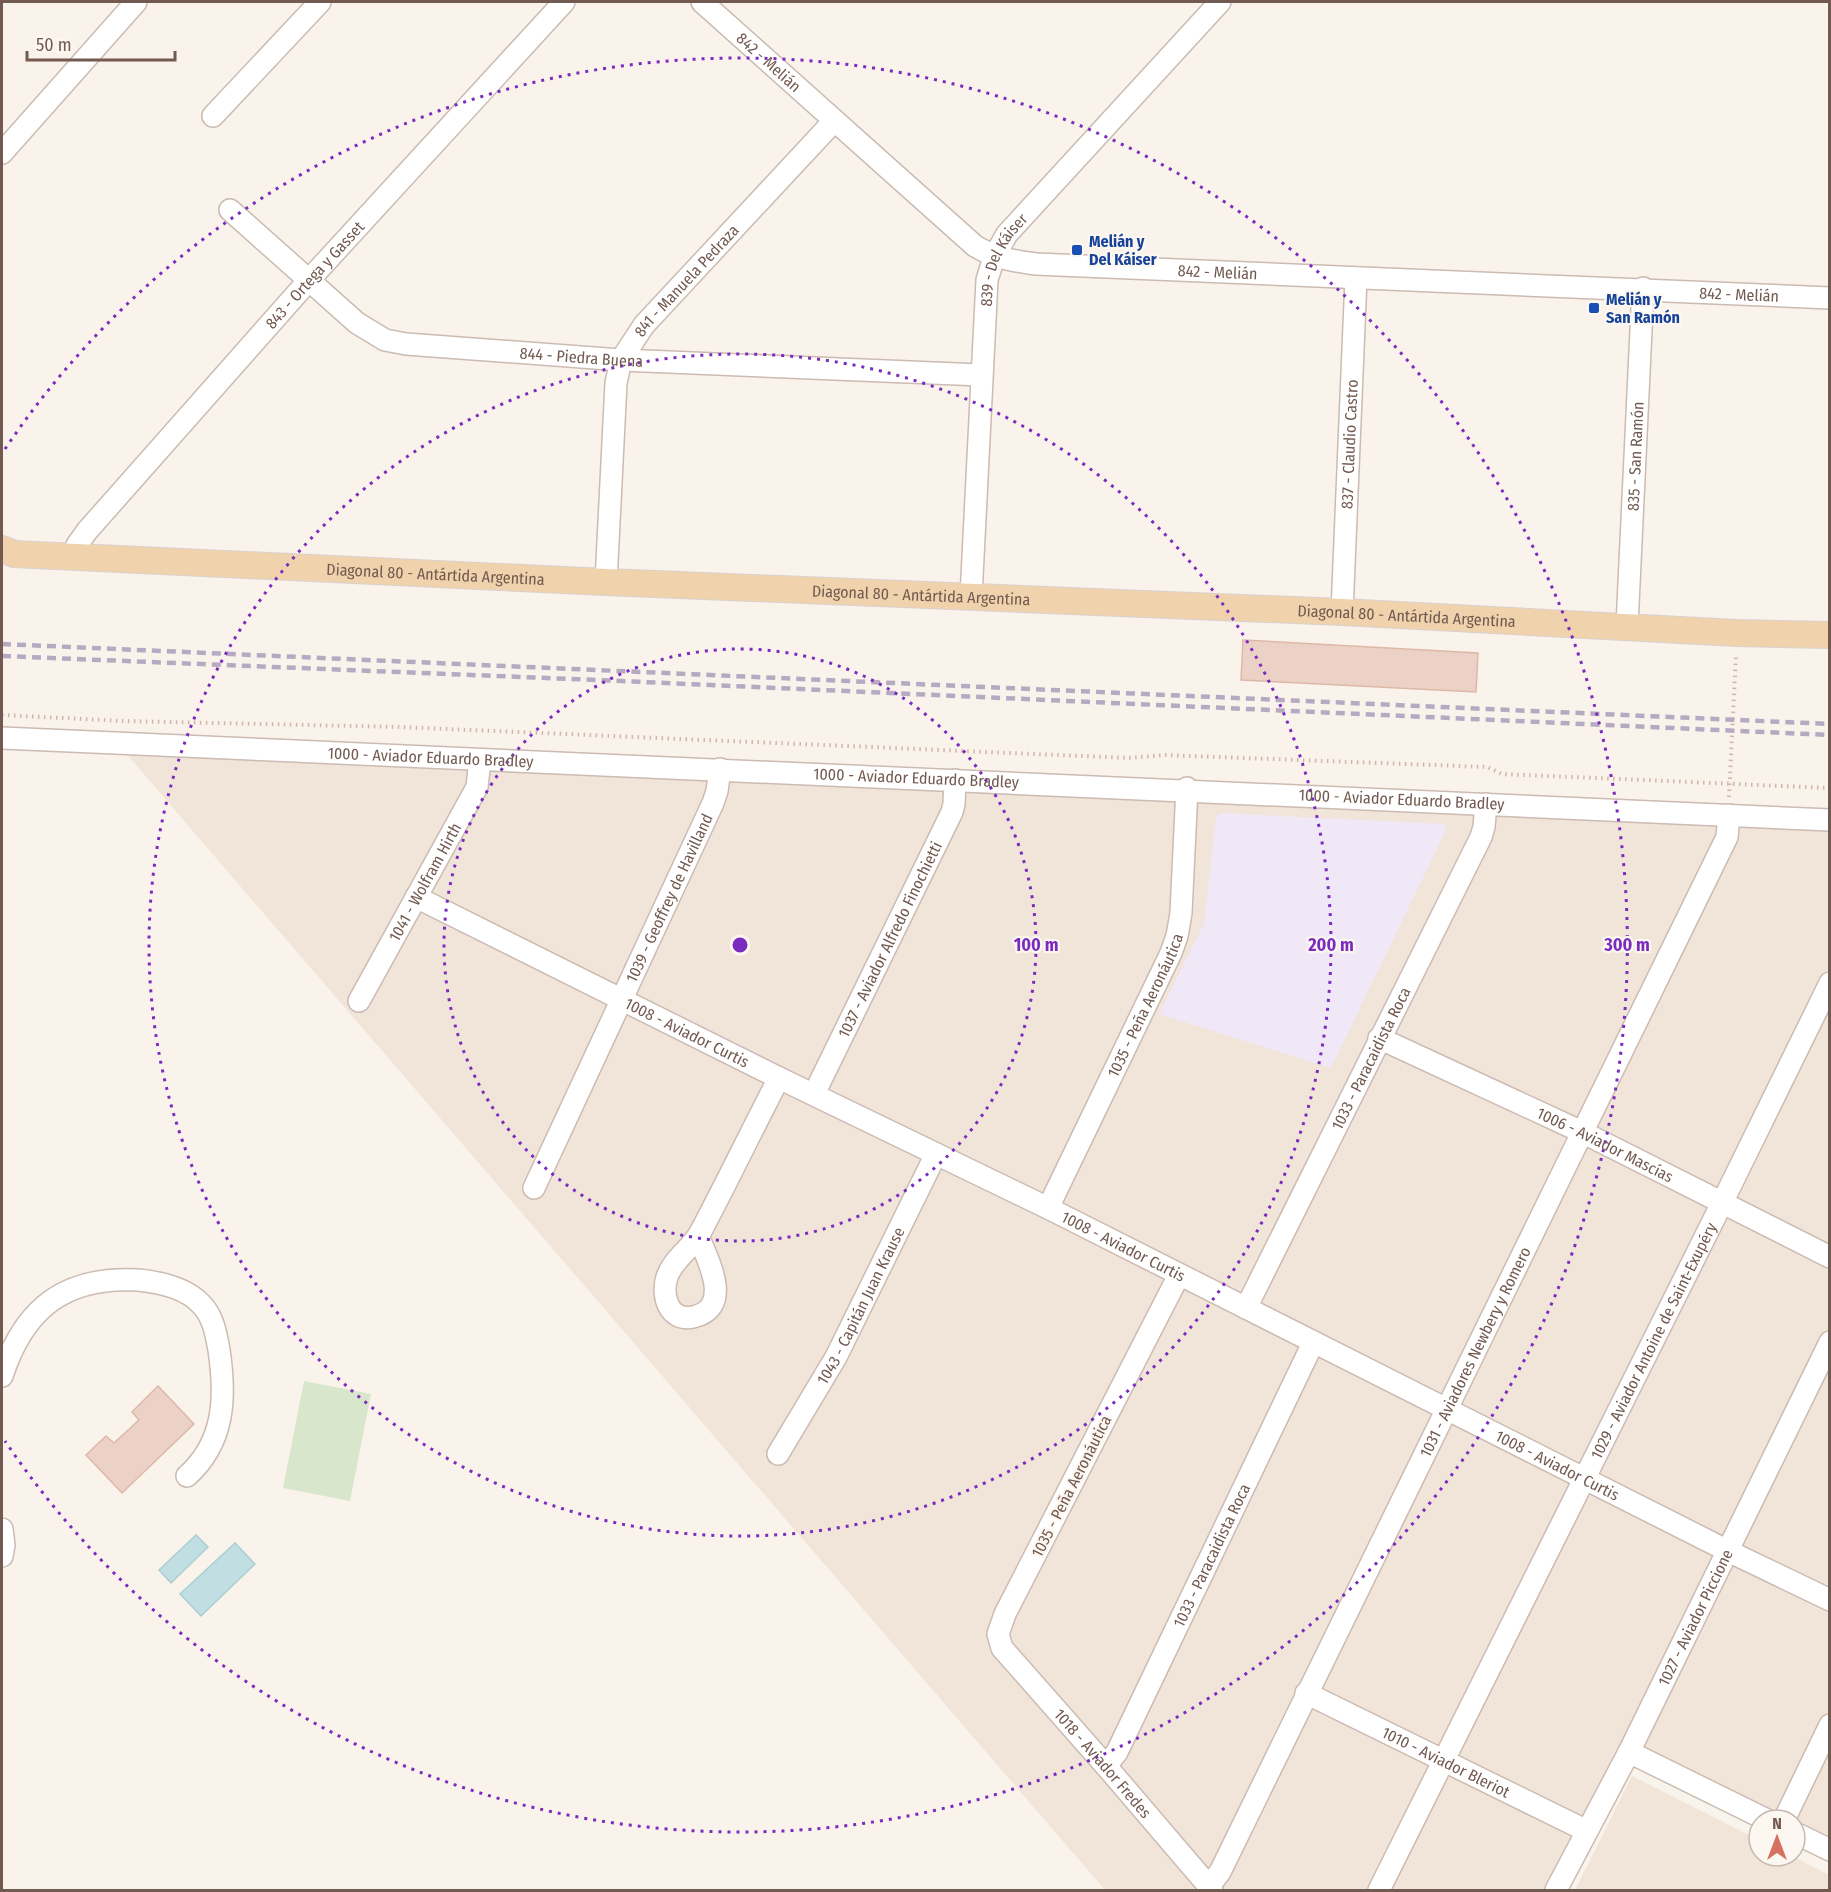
<svg xmlns="http://www.w3.org/2000/svg" width="1831" height="1892" viewBox="0 0 1831 1892" font-family="'Fira Sans Condensed',sans-serif">
  <style>
    .residential { fill: #f1e5da }
    .education { fill: #f0e7f7 }
    .green { fill: #d8e6cb }
    .water { fill: #c1dfe2; stroke: #a9cfd2; stroke-width: 1.5 }
    .building { fill: #ecd2c6; stroke: #ddb8a8; stroke-width: 1.5 }
    .lines { fill: none; stroke-linecap: round; stroke-linejoin: round }
    .minor-casing { stroke: #cbbbb2; stroke-width: 24 }
    .major-casing { stroke: #d8d1ce; stroke-width: 28 }
    .path { stroke: #d1b5a9; stroke-width: 4; stroke-dasharray: 1.5 4.5; stroke-linecap: butt }
    .minor { stroke: #fff; stroke-width: 21 }
    .major { stroke: #f0d2ac; stroke-width: 26 }
    .rail { stroke: #b6aac3; stroke-width: 4.5; stroke-dasharray: 9 6; stroke-linecap: butt }
    .ring { fill: none; stroke: #7b2cbf; stroke-width: 3; stroke-dasharray: 3 6 }
    .transit-dot { fill: #1a4fb4; stroke: #fdf7f1; stroke-width: 2 }
    .labels { text-anchor: middle; stroke-width: 4.5; stroke-linejoin: round; paint-order: stroke }
    .street-label { font-size: 16px; fill: #725a51; stroke: #fdf7f1 }
    .transit-label { font-size: 16px; font-weight: bold; fill: #164399; stroke: #fdf7f1; text-anchor: start }
    .centre { fill: #7b2cbf; stroke: #fdf7f1; stroke-width: 3 }
    .ring-label { font-size: 18px; text-anchor: middle; font-weight: bold; fill: #7b2cbf; stroke: #fdf7f1; stroke-width: 4.5; stroke-linejoin: round; paint-order: stroke }
  </style>
  <rect width="100%" height="100%" fill="#faf3eb"/>
  <g class="residential">
    <path d="M123,750l1706,76v1013l-34,-17v-2h-4l-167,-83 -78,153h-441z"/>
    <path d="M1632,1776l127,64v16h33l37,19v15h-254z"/>
  </g>
  <path class="education" d="M1220,813l224,11 3,4 -116,240 -172,-54 45,-90 12,-106z"/>
  <path class="green" d="M304,1381l67,13 -21,107 -67,-13z"/>
  <g class="water">
    <path d="M196,1535l12,12 -37,36 -12,-13z"/>
    <path d="M235,1543l20,21 -54,52 -21,-22z"/>
  </g>
  <g class="building">
    <path d="M1243,640l235,13 -2,39 -235,-12z"/>
    <path d="M158,1386l36,38 -72,69 -36,-38 20,-19 8,7 25,-23 -7,-8z"/>
  </g>
  <g class="lines">
    <defs>
      <g id="minor">
        <path id="s1" d="M702,2l273,244c20,12 38,15 61,18l794,34"/>
        <path d="M213,116l107,-114"/>
        <path d="M2,153l134,-151"/>
        <path id="s2" d="M230,210l127,113 28,17 21,4 215,16 360,15"/>
        <path id="s3" d="M72,556l5,-11 10,-14 222,-251 255,-278"/>
        <path id="s4" d="M606,582l10,-199 5,-23 23,-35 190,-204"/>
        <path id="s5" d="M971,597l16,-317 7,-23 13,-23 213,-232"/>
        <path id="s6" d="M1342,612l14,-334"/>
        <path id="s7" d="M1627,626l16,-338"/>
        <path id="s8" d="M2,738c609,28 1218,50 1828,82"/>
        <path id="s9" d="M416,897l363,181 269,130 678,342 104,50"/>
        <path id="s10" d="M359,1001l118,-214 3,-27"/>
        <path id="s11" d="M1379,1038l203,94 248,125"/>
        <path id="s12" d="M814,1094l138,-282 2,-8 1,-24"/>
        <path id="s13" d="M534,1188l179,-385 4,-12 3,-22"/>
        <path id="s14" d="M1048,1208l123,-255 6,-17 4,-23 6,-125"/>
        <path d="M698,1236c10,24 36,72 -5,81 -24,5 -32,-21 -26,-40 6,-18 24,-28 33,-44 27,-51 52,-103 79,-155"/>
        <path id="s15" d="M1179,1275l-174,339 -7,20 4,14 104,118 106,124"/>
        <path id="s16" d="M1246,1308l235,-471 3,-10 2,-23"/>
        <path d="M2,1376c22,-68 63,-100 136,-96 21,2 48,8 63,24 12,12 15,29 18,46 7,47 6,92 -32,126"/>
        <path id="s17" d="M778,1454l58,-97 100,-203"/>
        <path d="M2,1529l2,16 -2,11"/>
        <path id="s18" d="M1306,1693l281,138"/>
        <path d="M1629,1752l138,68"/>
        <path id="s19" d="M1106,1766l11,-14 196,-409"/>
        <path d="M1784,1820l46,-95"/>
        <path d="M1795,1833l35,17"/>
        <path id="s20" d="M1209,1886l11,-14 507,-1035 2,-22"/>
        <path id="s21" d="M1379,1890l343,-687 108,-220"/>
        <path id="s22" d="M1556,1890l73,-138 201,-410"/>
      </g>
      <g id="major">
        <path id="s23" d="M2,549l12,5 592,28 736,30 395,21 93,2"/>
      </g>
    </defs>
    <use href="#minor" class="minor-casing"/>
    <use href="#major" class="major-casing"/>
    <g class="path">
      <path d="M2,715l121,6 277,6 729,31 35,-3 323,12 15,7 328,14"/>
      <path d="M1729,797l7,-143"/>
    </g>
    <use href="#minor" class="minor"/>
    <use href="#major" class="major"/>
    <g class="rail">
      <path d="M2,644l1828,80"/>
      <path d="M2,656l619,25 1209,54"/>
    </g>
  </g>
  <g class="ring">
    <circle cx="740" cy="945" r="296"/>
    <circle cx="740" cy="945" r="591"/>
    <path d="M5 449A887 887 0 1 1 5 1441"/>
  </g>
  <g class="transit-dot">
    <rect x="1071" y="244" width="12" height="12" rx="3"/>
    <rect x="1588" y="302" width="12" height="12" rx="3"/>
  </g>
  <g class="labels">
    <g class="street-label">
      <text dy="6" stroke="none"><textPath href="#s1" startOffset="90">842 - Melián</textPath></text>
      <text dy="6" stroke="none"><textPath href="#s5" startOffset="342">839 - Del Káiser</textPath></text>
      <text dy="6" stroke="none"><textPath href="#s1" startOffset="612">842 - Melián</textPath></text>
      <text dy="6" stroke="none"><textPath href="#s3" startOffset="372">843 - Ortega y Gasset</textPath></text>
      <text dy="6" stroke="none"><textPath href="#s4" startOffset="326">841 - Manuela Pedraza</textPath></text>
      <text dy="6" stroke="none"><textPath href="#s1" startOffset="1134">842 - Melián</textPath></text>
      <text dy="6" stroke="none"><textPath href="#s2" startOffset="400">844 - Piedra Buena</textPath></text>
      <text dy="6" stroke="none"><textPath href="#s6" startOffset="168">837 - Claudio Castro</textPath></text>
      <text dy="6" stroke="none"><textPath href="#s7" startOffset="170">835 - San Ramón</textPath></text>
      <text dy="6" stroke="none"><textPath href="#s23" startOffset="435">Diagonal 80 - Antártida Argentina</textPath></text>
      <text dy="6" stroke="none"><textPath href="#s23" startOffset="921">Diagonal 80 - Antártida Argentina</textPath></text>
      <text dy="6" stroke="none"><textPath href="#s23" startOffset="1407">Diagonal 80 - Antártida Argentina</textPath></text>
      <text dy="6" stroke="none"><textPath href="#s8" startOffset="429">1000 - Aviador Eduardo Bradley</textPath></text>
      <text dy="6" stroke="none"><textPath href="#s8" startOffset="915">1000 - Aviador Eduardo Bradley</textPath></text>
      <text dy="6" stroke="none"><textPath href="#s8" startOffset="1401">1000 - Aviador Eduardo Bradley</textPath></text>
      <text dy="6" stroke="none"><textPath href="#s10" startOffset="136">1041 - Wolfram Hirth</textPath></text>
      <text dy="6" stroke="none"><textPath href="#s13" startOffset="320">1039 - Geoffrey de Havilland</textPath></text>
      <text dy="6" stroke="none"><textPath href="#s12" startOffset="172">1037 - Aviador Alfredo Finochietti</textPath></text>
      <text dy="6" stroke="none"><textPath href="#s14" startOffset="225">1035 - Peña Aeronáutica</textPath></text>
      <text dy="6" stroke="none"><textPath href="#s9" startOffset="303">1008 - Aviador Curtis</textPath></text>
      <text dy="6" stroke="none"><textPath href="#s16" startOffset="279">1033 - Paracaidista Roca</textPath></text>
      <text dy="6" stroke="none"><textPath href="#s11" startOffset="250">1006 - Aviador Mascías</textPath></text>
      <text dy="6" stroke="none"><textPath href="#s9" startOffset="789">1008 - Aviador Curtis</textPath></text>
      <text dy="6" stroke="none"><textPath href="#s17" startOffset="170">1043 - Capitán Juan Krause</textPath></text>
      <text dy="6" stroke="none"><textPath href="#s21" startOffset="614">1029 - Aviador Antoine de Saint-Exupéry</textPath></text>
      <text dy="6" stroke="none"><textPath href="#s20" startOffset="597">1031 - Aviadores Newbery y Romero</textPath></text>
      <text dy="6" stroke="none"><textPath href="#s9" startOffset="1275">1008 - Aviador Curtis</textPath></text>
      <text transform="translate(1071 1486) rotate(-63)" y="6">1035 - Peña Aeronáutica</text>
      <text dy="6" stroke="none"><textPath href="#s19" startOffset="236">1033 - Paracaidista Roca</textPath></text>
      <text dy="6" stroke="none"><textPath href="#s22" startOffset="306">1027 - Aviador Piccione</textPath></text>
      <text dy="6" stroke="none"><textPath href="#s15" startOffset="570">1018 - Aviador Fredes</textPath></text>
      <text dy="6" stroke="none"><textPath href="#s18" startOffset="156">1010 - Aviador Bleriot</textPath></text>
    </g>
    <g class="transit-label">
      <text x="1089" y="247">Melián y<tspan x="1089" dy="18">Del Káiser</tspan></text>
      <text x="1606" y="305">Melián y<tspan x="1606" dy="18">San Ramón</tspan></text>
    </g>
  </g>
  <circle cx="740" cy="945" r="9" class="centre"/>
  <g class="ring-label">
    <text x="1036" y="951">100 m</text>
    <text x="1331" y="951">200 m</text>
    <text x="1627" y="951">300 m</text>
  </g>
  <rect width="1831" height="1892" fill="none" stroke="#725a51" stroke-width="6"/>
  <g transform="translate(1777 1838)"><circle r="28" fill="#fdf7f1" stroke="#c5b8b1" stroke-width="1.5"/>
  <path d="M0-4.5L10 22L0 15L-10 22Z" fill="#d47160"/>
  <text y="-9" font-size="16" font-weight="bold" text-anchor="middle" fill="#725a51">N</text>
  </g>
  <path d="M27 51v9h148v-9" fill="none" stroke="#725a51" stroke-width="3"/>
  <text x="36" y="51" font-size="18" fill="#725a51" stroke="#fdf7f1" stroke-width="4.5" paint-order="stroke">50 m</text>
</svg>
